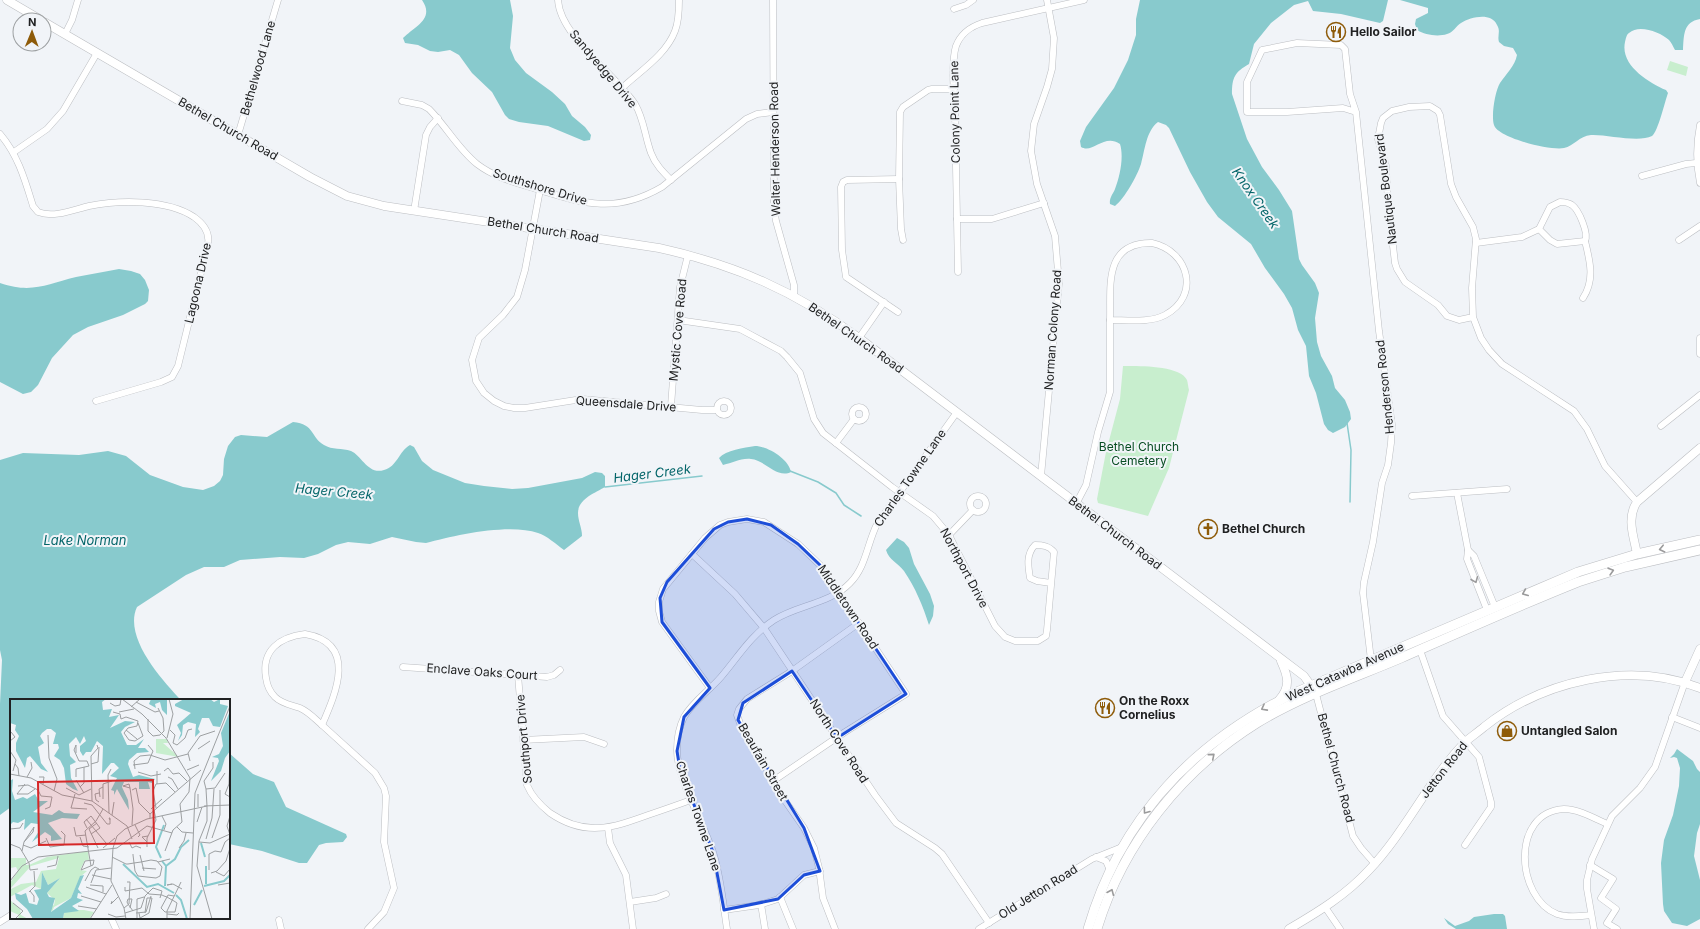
<svg xmlns="http://www.w3.org/2000/svg" width="1700" height="929" viewBox="0 0 1700 929" font-family="Inter,sans-serif">
  <style>
    .green { fill: #c8eece }
    .water { fill: #88cacd }
    .lines { fill: none; stroke-linecap: round; stroke-linejoin: round }
    .stream { stroke: #88cacd; stroke-width: 1.5 }
    .minor-casing { stroke: #bcbec2; stroke-width: 7 }
    .tertiary-casing { stroke: #bcbec2; stroke-width: 9 }
    .secondary-casing { stroke: #bcbec2; stroke-width: 10 }
    .minor { stroke: #fff; stroke-width: 6 }
    .tertiary { stroke: #fff; stroke-width: 8 }
    .secondary { stroke: #fff; stroke-width: 9 }
    .oneway { stroke: #9b9b9c }
    .marked { fill: #1d4ed8; fill-opacity: 0.2; stroke: #1d4ed8; stroke-width: 3; stroke-linejoin: round }
    .labels { text-anchor: middle; stroke-width: 4; stroke-linejoin: round; paint-order: stroke }
    .poi-label { font-size: 12px; font-weight: bold; fill: #202122; stroke: #f1f4f8; text-anchor: start }
    .street-label { font-size: 12px; fill: #202122; stroke: #f1f4f8 }
    .park-label { font-size: 12px; fill: #084d22; stroke: #f1f4f8 }
    .water-label { font-size: 13px; font-style: italic; fill: #036569; stroke: #f1f4f8 }
    .inset-river { fill: none; stroke: #88cacd; stroke-width: 2 }
    .inset-road { fill: none; stroke: #9da0a2; stroke-width: 1 }
    .view { fill: #d62828; fill-opacity: 0.15; stroke: #d62828; stroke-width: 2 }
    .inset-edge { fill: none; stroke: #202122; stroke-width: 2 }
  </style>
  <rect width="100%" height="100%" fill="#f1f4f8"/>
  <g class="green">
    <path d="M1670,61l18,6 -2,9 -19,-6z"/>
    <path d="M1123,366c14,0 57,-1 64,14 1,3 1,7 2,10l-20,78 -21,48 -50,-13 -1,-4 9,-47 14,-53z"/>
  </g>
  <g class="water">
    <path d="M422,0h88l3,16 -3,32 5,12 11,13 26,19 13,12 7,12 13,11 6,8 -1,5 -6,1 -36,-15 -29,-4 -10,-3 -4,-4 -13,-23 -20,-19 -13,-18 -9,-5 -12,2 -8,-1 -12,-6 -13,-2 -2,-5c12,-12 32,-19 19,-38z"/>
    <path d="M1140,0h248l-5,21 -3,2 -39,-9 -28,-3 -5,-10 -14,4 -23,18 -17,21 -5,20c-14,8 -17,13 -17,30l15,45 15,28 17,23 13,21 7,48 3,6 13,18 4,10 -4,25 2,24 4,14 11,20 3,12 10,12 5,12 1,7 -6,8 -12,6 -5,-3 -4,-6 -8,-31 -7,-17 -3,-30 -8,-16 -6,-22 -8,-14 -19,-26 -14,-24 -33,-27 -11,-15 -17,-30 -21,-44 -3,-3 -8,-3c-12,9 -13,28 -17,42 -4,12 -16,34 -26,42l-5,-2c-1,-6 3,-10 5,-15 5,-13 9,-32 5,-45 -16,-11 -27,10 -39,3l-1,-6 6,-14 28,-39 14,-28 8,-25v-16z"/>
    <path d="M1400,0h300v19c-17,3 -16,16 -17,31h-8c-2,-3 -3,-7 -6,-10 -9,-8 -30,-16 -40,-7 -3,2 -3,6 -4,9 -5,23 23,40 41,48l2,3c-3,8 -10,39 -16,43 -14,7 -46,-2 -61,-1 -12,1 -17,11 -27,13 -13,3 -66,-10 -70,-23 -3,-9 1,-34 6,-42 6,-9 15,-17 17,-28l-4,-7 -9,-2 -5,-4c-2,-6 2,-11 -2,-17 -6,-13 -26,-8 -36,-2 -5,3 -8,10 -14,11 -9,3 -22,1 -30,-4l-2,-6 1,-5 12,-6v-5z"/>
    <path d="M119,269l12,2 9,3 5,6 4,10 -1,11 -3,3 -22,11 -35,12 -15,8 -21,23 -14,27 -7,7 -8,2 -23,-12v-99c32,11 47,1 76,-6 14,-3 29,-5 43,-8z"/>
    <path d="M293,422c22,2 18,16 31,23 8,5 18,3 27,6 11,5 17,24 33,19 13,-3 15,-19 26,-25l4,2 8,14 11,9 32,13 19,3 28,3 16,-1 54,-10 13,-6 7,1 3,3v11c-10,6 -27,12 -27,26 0,8 4,15 4,23l-18,14c-8,-6 -17,-14 -26,-17 -28,-10 -83,2 -112,10l-10,-1 -24,-5 -22,7 -22,-2 -12,3 -18,9 -14,4 -24,-1 -40,3 -16,7h-20l-18,8 -49,32c-14,30 25,73 44,93h-170v107l-11,8v-111l2,-44 -2,-10v-190l23,-7 56,2 29,-4 18,5 24,19 33,12 20,3 11,-4 6,-5 3,-6 1,-16 4,-13 7,-9 6,-2 26,2z"/>
    <path d="M755,446c12,0 34,13 36,26 -14,7 -26,-12 -40,-13 -11,-1 -18,4 -28,6l-4,-7c7,-8 25,-10 36,-12z"/>
    <path d="M897,538l7,4 5,6 5,16 16,30 4,12 -1,10 -4,9c-6,-19 -14,-38 -25,-54 -6,-8 -15,-11 -18,-21z"/>
    <path d="M1677,749l16,12 4,8 3,3v52l-3,9 -3,23 6,24v39l-13,7 -15,-3 -8,-12 -1,-7 -2,-41 3,-23 9,-25 6,-29 1,-18 -3,-10 -3,-1 -4,1 4,-4z"/>
    <path d="M229,753l24,21 21,8 12,25 60,27 1,3 -4,5 -17,1 -7,2 -12,18h-8l-37,-12 -33,-7z"/>
    <path d="M1494,914h9l2,2 2,13h-51l-8,-5 -4,-6 11,8 14,-5 5,-4z"/>
  </g>
  <g class="lines">
    <g class="stream">
      <path d="M1347,423l4,27 -1,52"/>
      <path d="M790,471l28,11 18,11 8,12 17,11"/>
      <path d="M605,487l97,-11"/>
    </g>
    <defs>
      <g id="minor">
        <path d="M558,0c2,36 57,74 77,104 9,15 10,33 16,49 4,11 12,19 20,27"/>
        <path d="M773,0l1,209 2,12 18,64v11"/>
        <path d="M954,9l12,-4 7,-5"/>
        <path d="M65,34l7,-14 6,-20"/>
        <path d="M622,88c18,-17 44,-33 53,-57 4,-10 4,-21 4,-31"/>
        <path d="M402,101l20,4 7,4c17,17 29,40 48,55 17,13 36,18 56,24 49,15 81,27 129,-1l84,-68 11,-5 16,-2"/>
        <path d="M1356,112l-13,-4 -56,4h-40v-30l15,-32 35,-7 44,2 4,4 5,45 6,18 23,219 13,94 -1,18 -3,22 -6,18 -9,59 -9,40 -1,11 8,67"/>
        <path d="M1700,125c-4,20 -4,38 0,58"/>
        <path d="M0,134c18,21 25,46 33,72l5,6c16,6 35,-2 51,-6 30,-6 78,-7 105,11 10,7 16,15 14,27l-30,122 -6,11 -11,5 -65,19"/>
        <path d="M238,135l40,-135"/>
        <path d="M14,152l33,-23 16,-18 34,-58"/>
        <path d="M1642,176l44,-12 10,-1"/>
        <path d="M540,190l-15,80 -8,27 -14,18 -24,23 -7,22 4,21 8,12 10,8 10,5 10,2h11l57,-9 120,11h15"/>
        <path d="M1560,202c5,0 9,1 12,3 7,5 17,29 13,36l-28,3 -7,-4 -11,-11 11,-22z"/>
        <path d="M414,211l12,-76 4,-8 8,-9"/>
        <path d="M957,219h35l52,-16"/>
        <path d="M903,240l-2,-11 -2,-50 1,-67 3,-5 25,-17 4,-1h22"/>
        <path d="M1679,240l21,-14"/>
        <path d="M1152,243c37,8 49,53 13,72 -15,8 -38,5 -55,5 1,-33 -7,-78 42,-77z"/>
        <path d="M1476,243l46,-6 17,-8"/>
        <path d="M958,272c-1,-53 -2,-106 -3,-159 -1,-18 -4,-51 1,-67 5,-13 14,-19 26,-23l102,-23"/>
        <path d="M1583,298c12,-18 7,-37 2,-57"/>
        <path d="M898,312l-52,-35 -4,-27 -1,-63 2,-5 4,-2 52,-1"/>
        <path d="M1473,317l-14,3 -12,-4 -9,-11 -33,-23 -8,-13 -2,-6 -7,-60 -2,-37 -8,-27 3,-16 2,-5 9,-7 17,-4 21,-1 8,5 2,4 11,69 5,13 17,30 3,12 -4,49 1,29 8,21 8,12 13,14 72,47 13,18 18,37 32,36"/>
        <path d="M678,320l62,9 41,22 6,6 13,16 14,46 9,14 69,54 41,29 16,19 46,91 10,11 10,4h23l8,-5 1,-6 7,-78c-5,-6 -11,-7 -19,-7 -9,9 -7,21 -5,33l7,3 14,2"/>
        <path d="M859,338l25,-36"/>
        <path d="M1700,338v16"/>
        <circle cx="724" cy="408" r="7"/>
        <path d="M671,406l9,-119 8,-32"/>
        <circle cx="859" cy="414" r="7"/>
        <path d="M1661,426l39,-31"/>
        <path d="M836,443l18,-24"/>
        <path d="M1041,476l18,-193 -4,-47 -18,-52 -6,-33 3,-27 13,-37 5,-18 2,-31 -7,-38"/>
        <path d="M1457,493l11,57 -1,9 20,51"/>
        <path d="M1412,496l95,-7"/>
        <circle cx="978" cy="504" r="8"/>
        <path d="M1076,504l10,-19 12,-53 12,-40v-72"/>
        <path d="M949,535l24,-25"/>
        <path d="M1468,550l6,6 21,51"/>
        <path d="M692,554l43,40 29,34 111,167 21,28 39,25 7,6 47,69"/>
        <path d="M305,634c53,9 31,59 17,91 -7,-6 -13,-13 -22,-17 -8,-3 -18,-4 -25,-11 -5,-5 -8,-12 -9,-19 -5,-28 14,-41 39,-44z"/>
        <path d="M1420,650l23,66 36,41 12,45v5l-26,38"/>
        <path d="M403,667l144,10 7,-2 6,-5"/>
        <path d="M518,675l9,110c5,12 13,20 23,28 35,24 62,15 98,2 15,-5 29,-10 43,-15"/>
        <path d="M710,688l-48,-66 -3,-11v-9l4,-13 42,-51 15,-13 8,-3 19,-3 17,3 34,22 22,21 86,129 -61,38 -72,49"/>
        <path d="M1316,694l37,142 8,12 14,16"/>
        <path d="M1672,717l28,11"/>
        <path d="M322,725l53,48 9,15 2,8 -2,46 10,46 -10,24 -16,17"/>
        <path d="M523,740l61,-3 20,7"/>
        <path d="M608,828l2,15 16,32 7,54"/>
        <path d="M1096,857l10,4 4,9"/>
        <path d="M1590,865l23,14 -12,19 15,11 -9,14 10,6"/>
        <path d="M780,897l13,32"/>
        <path d="M630,902l26,-4 10,-4"/>
        <path d="M761,904l4,25"/>
        <path d="M1325,907l15,22"/>
        <path d="M724,910l35,-5 19,-6 26,-24 16,-4"/>
        <path d="M1591,915c-11,1 -23,3 -34,-1 -41,-16 -47,-102 7,-105 14,0 30,9 43,15"/>
        <path d="M111,918l5,11"/>
        <path d="M279,920l2,9"/>
        <path d="M0,922l11,-7"/>
        <path d="M727,929c-4,-26 -6,-52 -14,-77 -10,-30 -36,-73 -36,-102 0,-11 2,-23 7,-33 9,-16 25,-26 37,-40 17,-20 30,-42 53,-57 23,-15 56,-16 76,-37 16,-16 17,-39 27,-59l80,-112"/>
        <path d="M835,929l-12,-31 -4,-30 -5,-20 -10,-20 -25,-36 -23,-43 -15,-23 -4,-11 2,-6 8,-10 45,-28 67,-48"/>
        <path d="M979,929l113,-70 30,-12"/>
        <path d="M1594,929l-7,-40v-9l5,-21 20,-43 28,-28 15,-21 30,-85"/>
      </g>
      <g id="tertiary">
        <path d="M7,0l34,20"/>
        <path d="M44,22l266,155 37,19 37,10 275,42c77,17 136,43 200,90l445,338 10,14"/>
        <path d="M1637,554c-3,-17 -11,-36 0,-52l63,-54"/>
        <path d="M1685,682l15,-33"/>
        <path d="M1279,700c12,-13 9,-24 2,-39"/>
        <path d="M1289,929c29,-17 57,-34 80,-59 37,-39 59,-89 96,-128 6,-5 13,-10 19,-15 58,-46 145,-67 216,-39"/>
      </g>
      <g id="secondary">
        <path d="M1088,929c32,-111 107,-189 211,-238l279,-119 59,-18 63,-14"/>
        <path d="M1097,929c26,-86 85,-159 160,-206 44,-27 97,-45 144,-65 59,-26 117,-52 177,-76l47,-15 75,-17"/>
      </g>
    </defs>
    <use href="#minor" class="minor-casing"/>
    <use href="#tertiary" class="tertiary-casing"/>
    <use href="#secondary" class="secondary-casing"/>
    <use href="#minor" class="minor"/>
    <use href="#tertiary" class="tertiary"/>
    <use href="#secondary" class="secondary"/>
  </g>
  <defs><path id="oneway-chevron" d="M-2-3.5L2.5 0L-2 3.5" fill="none" stroke-width="1.6" stroke-linecap="round" stroke-linejoin="round"/></defs>
  <g class="oneway">
    <use href="#oneway-chevron" transform="translate(1662 549) rotate(167)"/>
    <use href="#oneway-chevron" transform="translate(1611 571) rotate(-16)"/>
    <use href="#oneway-chevron" transform="translate(1475 580) rotate(68)"/>
    <use href="#oneway-chevron" transform="translate(1525 593) rotate(157)"/>
    <use href="#oneway-chevron" transform="translate(1264 708) rotate(152)"/>
    <use href="#oneway-chevron" transform="translate(1212 756) rotate(-40)"/>
    <use href="#oneway-chevron" transform="translate(1146 811) rotate(127)"/>
    <use href="#oneway-chevron" transform="translate(1111 892) rotate(-67)"/>
  </g>
  <path class="marked" d="M747,519l24,6 27,19 22,21 86,129 -69,44 -45,-67 -49,32 -5,17 66,108 16,43 -16,4 -26,24 -54,11 -11,-58 -33,-82 -3,-19 7,-34 26,-29 -48,-66 -2,-24 7,-16 47,-53 14,-7z"/>
  <defs>
    <symbol id="restaurant-ring" viewBox="-11 -11 22 22"><circle r="9.5" fill="#f1f4f8" stroke="#8e5b09" stroke-width="1.5"/><path d="M-5-6h1v4h1v-4h1v4h1v-4h1v5L-1.5 .5V6h-2V.5L-5-1ZM5-6V6H3V1.5H1.5Q1.5-4 5-6Z" fill="#8e5b09"/></symbol>
    <symbol id="church-ring" viewBox="-11 -11 22 22"><circle r="9.5" fill="#f1f4f8" stroke="#8e5b09" stroke-width="1.5"/><path d="M-1.2-6h2.4v3.5h3.3v2.4h-3.3V6h-2.4V-.1h-3.3v-2.4h3.3Z" fill="#8e5b09"/></symbol>
    <symbol id="shop-ring" viewBox="-11 -11 22 22"><circle r="9.5" fill="#f1f4f8" stroke="#8e5b09" stroke-width="1.5"/><path d="M-5-2.5h2.3a2.7 3.5 0 0 1 5.4 0H5L5.5 6h-11ZM-1.5-2.5h3a1.5 2.3 0 0 0-3 0Z" fill="#8e5b09"/></symbol>
  </defs>
  <g fill-rule="evenodd">
    <use href="#restaurant-ring" x="1325" y="21" width="22" height="22"/>
    <use href="#church-ring" x="1197" y="518" width="22" height="22"/>
    <use href="#restaurant-ring" x="1094" y="697" width="22" height="22"/>
    <use href="#shop-ring" x="1496" y="720" width="22" height="22"/>
  </g>
  <g class="labels">
    <g class="poi-label">
      <text x="1350" y="36">Hello Sailor</text>
      <text x="1222" y="533">Bethel Church</text>
      <text x="1119" y="705">On the Roxx<tspan x="1119" dy="14">Cornelius</tspan></text>
      <text x="1521" y="735">Untangled Salon</text>
    </g>
    <g class="street-label">
      <text transform="translate(258 68) rotate(-74)" y="4">Bethelwood Lane</text>
      <text transform="translate(603 69) rotate(50)" y="4">Sandyedge Drive</text>
      <text transform="translate(955 112) rotate(-91)" y="4">Colony Point Lane</text>
      <text transform="translate(228 129) rotate(30)" y="4">Bethel Church Road</text>
      <text transform="translate(775 149) rotate(-91)" y="4">Walter Henderson Road</text>
      <text transform="translate(540 187) rotate(17)" y="4">Southshore Drive</text>
      <text transform="translate(1386 189) rotate(-97)" y="4">Nautique Boulevard</text>
      <text transform="translate(543 230) rotate(9)" y="4">Bethel Church Road</text>
      <text transform="translate(198 283) rotate(-77)" y="4">Lagoona Drive</text>
      <text transform="translate(678 330) rotate(-85)" y="4">Mystic Cove Road</text>
      <text transform="translate(1053 330) rotate(-86)" y="4">Norman Colony Road</text>
      <text transform="translate(856 338) rotate(35)" y="4">Bethel Church Road</text>
      <text transform="translate(1385 387) rotate(-96)" y="4">Henderson Road</text>
      <text transform="translate(626 404) rotate(4)" y="4">Queensdale Drive</text>
      <text transform="translate(910 478) rotate(-55)" y="4">Charles Towne Lane</text>
      <text transform="translate(1115 533) rotate(37)" y="4">Bethel Church Road</text>
      <text transform="translate(964 568) rotate(62)" y="4">Northport Drive</text>
      <text transform="translate(848 607) rotate(56)" y="4">Middletown Road</text>
      <text transform="translate(482 672) rotate(4)" y="4">Enclave Oaks Court</text>
      <text transform="translate(1345 672) rotate(-24)" y="4">West Catawba Avenue</text>
      <text transform="translate(524 739) rotate(-95)" y="4">Southport Drive</text>
      <text transform="translate(839 741) rotate(57)" y="4">North Cove Road</text>
      <text transform="translate(763 762) rotate(60)" y="4">Beaufain Street</text>
      <text transform="translate(1336 768) rotate(75)" y="4">Bethel Church Road</text>
      <text transform="translate(1444 770) rotate(-52)" y="4">Jetton Road</text>
      <text transform="translate(698 816) rotate(71)" y="4">Charles Towne Lane</text>
      <text transform="translate(1038 892) rotate(-32)" y="4">Old Jetton Road</text>
    </g>
    <g class="park-label">
      <text x="1139" y="451">Bethel Church<tspan x="1139" dy="14">Cemetery</tspan></text>
    </g>
    <g class="water-label">
      <text transform="translate(1256 198) rotate(55)" y="5">Knox Creek</text>
      <text transform="translate(652 473) rotate(-7)" y="5">Hager Creek</text>
      <text transform="translate(334 491) rotate(5)" y="5">Hager Creek</text>
      <text x="85" y="545">Lake Norman</text>
    </g>
  </g>
  <g transform="translate(10 699)">
    <rect width="220" height="220" fill="#f1f4f8"/>
    <path d="M146,40h11l1,4h-5l16,14 -23,-4zM78,152l1,9h-4l-5,10 7,1 -7,6 -9,21 -17,9 -2,5 -2,-5 4,-2 1,-5 -8,-7 13,-15 -12,7 -6,-13 -1,17 -9,-4 -22,12 1,-8 10,-5 15,-2 5,-11 15,-2 3,-11 -28,8 -21,23v-6l8,-12 -2,-4 -6,1v-10h16v7h3l18,-8zM0,201l10,9 1,6 7,4h-10l1,-4 -9,-4zM61,211h13l10,2 -5,7h-26l1,-6z" fill="#c8eece"/>
    <path d="M0,0h96l-4,3 1,8 9,-1 -3,8 10,-2 -9,13 15,-7 10,1 -10,5 -4,5 6,13h9l8,-6 -6,9h7l4,4 -12,1 -8,7 -1,4 5,13 6,-2 16,4 -3,4 -4,-1 2,7h-11v-7h-15l-2,5 6,13 1,10 -12,-21 -3,6v-4l-3,-1 6,-12 -7,-2 9,-8 -5,-5h-3l-9,11 1,-28 -6,-5 -6,11h-5l-3,4 -3,-5v-5l6,-5 -2,-5 -4,8 -4,-7 -7,7 1,12 6,6 -6,3 1,13 7,13 -5,-2 -7,-5 -2,-16 -4,-8 -6,-4 5,-8 -1,-4h-5l3,-11 -5,-4h-4l-5,4 -2,3 4,7 -6,4 3,16 7,9 -7,-3 -11,-13 -3,2 -2,10 -9,-17v-8l3,-7 -4,-6 1,-5 -6,-2zM141,0h16v16l-5,-5 -2,-8 -5,2 1,4 -7,-4zM174,0h26l4,3 6,-3v5l8,2 -8,21 -7,-1 -4,-8h-7l-4,11 2,3 -5,5 1,-13 -8,-2 -5,3 -1,10 -4,6 3,-8 -4,-8 14,-12 -16,-7v-2zM220,12v40l-5,7 -4,13 -10,10 8,-20 -1,-3 -6,-1 7,-3 4,-8 -2,-13zM3,80l-1,12 3,9 8,-3 4,2 8,-5 4,7h9l-15,11 19,3 7,-5 5,3 16,1 -3,5 -15,-1 -14,5 14,16 -11,2v-5l-6,-4 -13,10 7,-11 -1,-7 -7,-1 -7,7 1,-11 -7,4 -5,-1 -3,3v-44zM32,173l6,13 12,-7 -13,15 2,4 6,1 -4,14 20,-14 9,-22 4,-1 -6,14 4,5 -4,-1 -1,5 6,2 -11,6 7,5 -15,2 -1,6h-30l-6,-10 -11,-10 -1,-6 6,2 5,-2 3,10 8,2 2,-6 -5,-9 7,-1z" fill="#88cacd"/>
    <path class="inset-river" d="M191,144l4,14M151,159l-5,-11 8,-22M152,162l4,5 -1,20M113,165l24,23 11,-3 16,9M156,167l9,-7 6,-12 8,-7M196,167v18M194,187l20,-5 6,-6M166,196l5,5 6,19M184,206l8,-15"/>
    <path class="inset-road" d="M112,0l20,15 24,24 24,40 -1,14 -9,12 2,18 -9,8 -8,21M126,3l19,10 4,-1M100,4l5,3 5,-1 1,-6M121,8l9,-8M103,13l7,2 1,5 5,-2 12,4 -1,5 -9,2 -4,5 5,7 6,1 8,-5M109,13l15,-3M138,20v12l5,5 7,-1 4,-4 -1,-13 -5,-10M128,24l5,13M116,31l11,9M160,31l5,5 -2,8 4,2 8,-7 3,-8 4,-1M38,36l1,23 8,21 -3,12M0,38v14l6,9 -3,11M157,39l6,-24 -4,-15M0,42l5,-4 -4,-5M188,50l12,-8M66,54v-8l-2,5 5,11h8l2,5M220,57l-1,28 -4,10 5,3M180,62l-2,-8 12,-17 15,-5M5,65l3,4 1,8M81,65l7,-2 1,-15M123,66l15,-2 5,-12 -5,-6M125,70l-1,-8 6,-5 10,-1 15,5 23,-6M177,71l12,-5M154,72l4,-3 5,6 6,-1 8,8M128,73l13,4 10,-2M0,75l21,4 31,17 30,6 35,25 5,13M17,78l5,-9 -1,-6M29,78h5l-1,7M66,78v-8l13,-3M158,78l4,2 6,10M66,81l8,13M15,85l-8,10h11l7,-5M147,85v-13M8,87l10,-1 10,5 3,6 11,1 -2,10 -5,2M70,88l4,-4v-16M56,89l13,7 12,-6M120,89l-7,-2 6,-2 1,4 3,21 -1,16M196,90l-2,-8 9,-13v-6M196,90l9,-1 10,-15M196,90l1,17M122,91l4,-2 3,15 11,11M89,94l-4,1 1,6 3,2M65,95l-4,14 16,1M188,95v13M90,98l-1,-8 4,-2M93,100v-15l9,-3M82,102l-1,-45 7,-8 -1,-3M74,104l8,2 15,19h3v-6h-1l1,2M194,107l26,-1M197,107v15l-8,20 -2,25 15,53M146,109l-3,-17 3,-7 10,-1 9,9M141,110l11,-10M99,114l-1,-38 3,-6M102,116l2,-13M152,117l4,8 -2,6M140,119v-4l51,-44M76,120l20,24M187,123l5,-15M87,124l-8,6 9,19M125,126l5,10 -2,2M64,128l2,9 10,-1M167,128l5,5 11,1M77,129l-3,-6 7,-6 9,12 -9,6M0,130l10,-1 3,-5M220,136l-3,-9 3,-10M70,138l3,9 6,1M36,139l4,9 14,-2 1,-10 -4,-4M202,139l8,-23v-25M196,140l6,-21 2,-29M119,143l3,6 4,-2 5,2M137,143l-5,-5 6,-1M189,143l11,1 20,-9M0,145l10,4 9,15 1,7 8,-1M13,146l8,3 15,-7M137,148v-9l9,-18 -2,-10M93,149l12,-10M169,149l5,-7 2,-8M12,152l2,-9 9,-10 1,-5 -10,15M130,156l4,16M102,158l14,7h2l6,-1 7,-1 10,-2 6,1 5,6 -2,9 -4,2 -18,-2 -3,-5 -2,-16v-1M84,161l-1,5 -12,5 4,-9zM148,163l12,-3M81,167l-6,-35 11,-10 7,-12M37,168l9,-2 2,-9M132,169l14,1M199,171v-16l6,-3 6,1 4,-10 5,-4M206,173l8,4 6,-7M201,174l6,-2 9,-10 4,-13M82,176l19,4M0,182l12,-15 16,-9 79,-9 30,-22 25,7M75,182l6,-11 4,-3 4,2M81,184l5,-13 15,-2M162,185l-5,1 6,-1 9,5M80,186l13,1v6M208,186l12,-2M76,188l20,7M115,188v4l17,-3 7,6 13,1 2,1 3,1 5,3 2,1 3,2 -2,9h-10l-4,-4 6,-11 1,-2 6,1M20,192l4,5v6M19,193l6,-6 -1,-15M71,197l20,6M102,202l-1,3 7,-7M3,204l10,8 -8,8M68,207l19,3M114,209l5,-4 1,-22h-3M120,209l2,-9h-4l-1,3 1,2 5,7M115,214l16,-5 4,-12 8,-8 9,3 -2,7M126,214l10,-1 5,-16M129,214l1,5 9,-5 3,-15h-5l-2,15M98,215l8,3 9,-1M157,215l10,1 2,-2M80,220l22,-34M116,220l-2,-11 -13,-27 2,-33 4,-12 8,-7 22,-10 60,-13M127,220v-20l7,-2M157,220v-8l14,-29M180,220l5,-126 35,-87"/>
    <path class="view" d="M143,81l1,63 -115,2 -1,-63z"/>
    <rect width="220" height="220" class="inset-edge"/>
  </g>
  <g transform="translate(32 32) rotate(1)"><circle r="19" fill="#f1f4f8" stroke="#9da0a2"/>
  <path d="M0-3L7 15L0 10L-7 15Z" fill="#8e5b09"/>
  <text y="-6" font-size="11" font-weight="bold" text-anchor="middle" fill="#202122">N</text>
  </g>
</svg>
